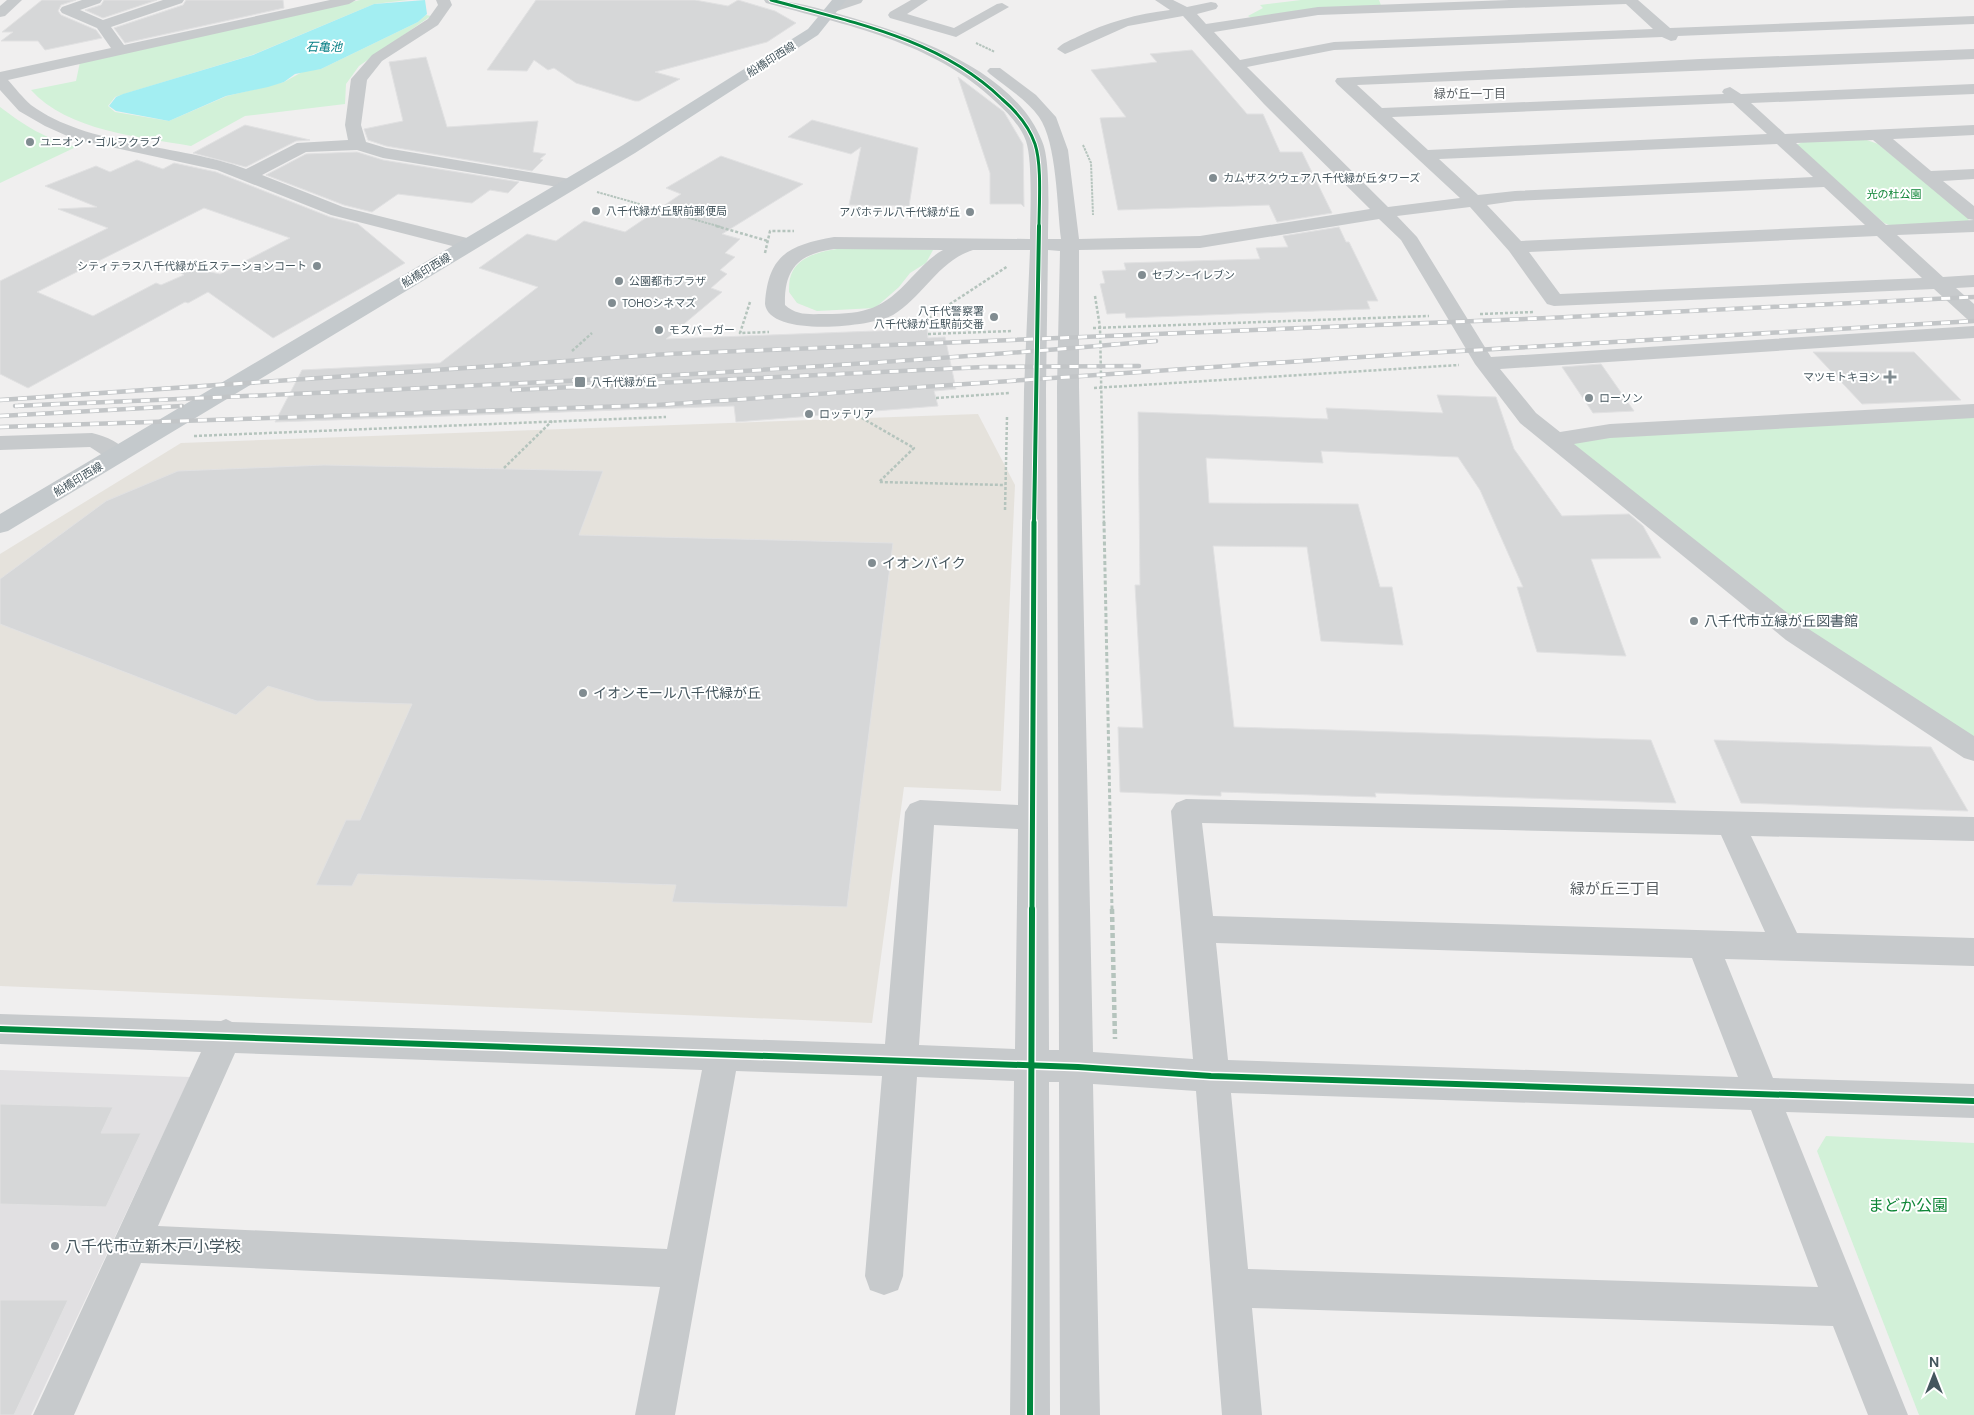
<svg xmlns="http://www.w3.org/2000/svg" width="1974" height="1415" viewBox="0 0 1974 1415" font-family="'DM Sans','Noto Sans JP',sans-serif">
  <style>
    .commercial { fill: #e5e2dc }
    .education { fill: #e1e0e2 }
    .green { fill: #d2f1d8 }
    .water { fill: #a3eef2 }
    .building { fill: #d6d7d8; stroke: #e1e1e2; fill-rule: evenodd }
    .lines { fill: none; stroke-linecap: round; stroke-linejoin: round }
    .path-far3 { stroke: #b5c4bd; stroke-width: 2; stroke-dasharray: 2.5 1; stroke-linecap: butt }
    .path-far2 { stroke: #b5c4bd; stroke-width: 2.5; stroke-dasharray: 3 2; stroke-linecap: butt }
    .path-far1 { stroke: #b5c4bd; stroke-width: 3; stroke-dasharray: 4 2.5; stroke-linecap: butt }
    .path { stroke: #b5c4bd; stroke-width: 4.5; stroke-dasharray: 5 3; stroke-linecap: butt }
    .minor { fill: #c7cacc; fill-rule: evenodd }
    .major { fill: #c4c9cc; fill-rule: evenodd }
    .rail-casing { stroke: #c2c5c7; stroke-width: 4.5 }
    .rail { stroke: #fff; stroke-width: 3; stroke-dasharray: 9; stroke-linecap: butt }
    .cycleway-far3-casing { stroke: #fff; stroke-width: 5 }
    .cycleway-far2-casing { stroke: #fff; stroke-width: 6 }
    .cycleway-far1-casing { stroke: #fff; stroke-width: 8 }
    .cycleway-casing { stroke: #fff; stroke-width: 9 }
    .cycleway-far3 { stroke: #00873e; stroke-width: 3 }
    .cycleway-far2 { stroke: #00873e; stroke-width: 4 }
    .cycleway-far1 { stroke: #00873e; stroke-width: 5 }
    .cycleway { stroke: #00873e; stroke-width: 6 }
    .poi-dot { fill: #818c91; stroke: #fff; stroke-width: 2 }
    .labels { text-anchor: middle; stroke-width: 4; stroke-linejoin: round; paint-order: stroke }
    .far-street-label { font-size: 11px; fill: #45565e; stroke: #fff }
    .far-poi-label { font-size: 11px; fill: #45565e; stroke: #fff; text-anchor: start }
    .far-park-label { font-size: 11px; fill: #0f8637; stroke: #fff }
    .far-water-label { font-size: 12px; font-style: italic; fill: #057e84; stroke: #fff }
    .far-neighbourhood-label { font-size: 12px; fill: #5a6064; stroke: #fff }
    .poi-label { font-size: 14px; fill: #45565e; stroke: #fff; text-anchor: start }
    .neighbourhood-label { font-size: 15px; fill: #5a6064; stroke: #fff }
    .near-park-label { font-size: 16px; fill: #0f8637; stroke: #fff }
    .near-poi-label { font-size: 16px; fill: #45565e; stroke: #fff; text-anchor: start }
  </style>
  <rect width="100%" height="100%" fill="#f0efef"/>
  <path class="commercial" d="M978,414l37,71 -14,306 -97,-4 -32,236 -872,-37v-432l181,-111z"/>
  <path class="education" d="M0,1070l190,7 -159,338h-31z"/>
  <g class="green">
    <path d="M360,0h48l-34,4 -122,51 -128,39 -9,3 -7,9 7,6 54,9 58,-25 57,-14 20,-11 17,-2 97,-47 8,-7 5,1 -72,50 -13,18 -1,20 -100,12 -54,30c-50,-9 -124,-15 -160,-56l45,-9 4,-19z"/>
    <path d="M1301,0h78l3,8 -127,12 -7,-4 15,-8 -3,-3z"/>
    <path d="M0,107c28,21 43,30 76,40l-76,36z"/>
    <path d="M1864,139l14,5 90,73 1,5 -75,5 -10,-4 -88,-78 7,-3z"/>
    <path d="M854,247l79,3 -7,13 -16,10 -11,14 -24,21 -58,3 -20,-8 -8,-11c0,-5 0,-12 2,-17 8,-23 42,-26 63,-28z"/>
    <path d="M1974,411v334l-179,-112 -240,-193z"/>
    <path d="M1826,1136l148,7v272h-55l-102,-264z"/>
  </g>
  <path class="water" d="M425,0l2,14 -9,8 -97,47 -26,5 -11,8 -16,5 -42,9 -57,25 -53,-10 -7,-5 7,-9 7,-3 130,-39 121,-51z"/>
  <g class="building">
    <path d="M42,0h34l-15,5 -3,6 3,4 35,15 6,8 -57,12 -7,-9h-37l12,-9h-11z"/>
    <path d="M104,0h53l-54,18 -18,-8 16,-5z"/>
    <path d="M186,0h97l1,8 -159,35 -11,-15 69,-23z"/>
    <path d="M536,0h159l33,6 10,-6 37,11 21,12 -29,19 -112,30 25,7 -41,22h-4l-59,-18 -22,-15 -6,2 -14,-10 -7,11 -40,-1z"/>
    <path d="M1192,50l55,64h16l17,38h22l30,61 -55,9 -8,-17 -151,5 -18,-92 26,-1 -35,-47 66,-8 -7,-8z"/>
    <path d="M426,57l21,70 91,-6 -5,31 13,2 -6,5 3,1 -11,11 -146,-25 -18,-6 -4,-11 39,-8 -14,-59z"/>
    <path d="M958,77l46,35 19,32 1,63 -3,-3h-31v-31z"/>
    <path d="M812,120l106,28 -9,58 -60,-1 12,-58 -10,7 -63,-17z"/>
    <path d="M245,125l65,15 -14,1 -50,26 -53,-14z"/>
    <path d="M357,152l26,8 136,22 -11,11 -18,-3 -18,13 -74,-9 -26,18 -28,-7 -78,-30 40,-21z"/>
    <path d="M721,156l82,28 -81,50 18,5 -15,14 10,4 -15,13 7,4 -16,14 11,4 -56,47 261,-10 1,9 17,-1 11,52 -22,2 4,15 -202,16 -2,-16 -459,16 27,-52 138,-7 98,-76 -59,-19 48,-34 29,7 28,-20 41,11 56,-38 -15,-6z"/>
    <path d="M137,160l26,9 11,-6 42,9 114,45 28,7 47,39 -132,75 -65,-46 -20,11 -3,-1 -157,86 -28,-14v-93l108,-53 -50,-19 39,-2 -52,-21 51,-20 14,6zM204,208l86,30 -70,36 -54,-11 18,12 -23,10 -5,-2 -63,33 -56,-24z"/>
    <path d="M1339,227l7,15h3l29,59h-11l3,8 -244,9 -1,-5 -18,1 -7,-30 5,-1 -3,-12 24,-1 -2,-7 136,-4 -4,-11 32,-1 -5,-11z"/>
    <path d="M1813,352h101l47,48 -99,4z"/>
    <path d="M1601,364l33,47 -41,2 -31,-46z"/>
    <path d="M1437,395l59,2 18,52 48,67 67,-2 14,12 18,32 -70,1 35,97 -89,-4 -20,-65h6l-43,-97 -22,-33 -137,-6 2,12 -117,-5 3,45 149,1 22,83h12l11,58 -82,-4 -14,-94 -94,-1 21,181 417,13 25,63 -301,-10 1,4 -155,-5v4l-101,-4 -2,-65 25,1 -8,-143h5l-2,-173 190,7 -2,-11 117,5z"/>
    <path d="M324,465l279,6 -24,64 314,8 -46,364 -175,-5 4,-17 -318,-11 -6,12 -36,-1 30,-65h14l52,-116 -95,-3 -49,-15 -32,29 -236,-91v-45l106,-78 72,-30z"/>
    <path d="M1714,740l217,7 37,64 -227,-8z"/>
    <path d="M0,1104l113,3 -12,26h40l-35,74 -106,-3z"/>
    <path d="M0,1300h68l-54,115h-14z"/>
  </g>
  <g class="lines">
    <g class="path-far3">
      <path d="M976,43l19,9"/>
      <path d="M1083,145l8,18 2,52"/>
      <path d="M597,192l124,35"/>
    </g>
    <g class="path-far2">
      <path d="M716,226l52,15"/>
      <path d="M765,253l5,-22h24"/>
      <path d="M1095,296l5,31 4,197"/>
      <path d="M750,302l-10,31 29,-1"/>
      <path d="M1480,314l54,-2"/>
      <path d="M1093,328l336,-12"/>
      <path d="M912,329l96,-63"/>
      <path d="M928,334l84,-3"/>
      <path d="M572,351l20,-18"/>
      <path d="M1094,388l365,-23"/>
      <path d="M936,398l74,-5"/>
      <path d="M853,413l61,35 -35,34 126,3"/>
      <path d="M194,436l472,-19"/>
      <path d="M504,468l48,-47"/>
      <path d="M1005,510l2,-93"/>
    </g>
    <path class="path-far1" d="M1104,522l8,388"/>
    <path class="path" d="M1112,909l3,130"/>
    <g class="minor">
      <path d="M7,0h15l-17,16 -5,1v-11z"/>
      <path d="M82,0h20l-2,3 -20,7 23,10 60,-20h21l-2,3 -71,24 13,18 206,-45h26l-7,4 -341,76c7,8 15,18 23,25 57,42 149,39 215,64l51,-26 51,-3 -3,-15 6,-46 21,-24 56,-36 10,-14 -2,-5h14l2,5 -14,20 -56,36 -15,19 -6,45 5,17 20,6 184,31 6,1 3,4 -3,4 -6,1 -187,-31 -26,-8 -51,2 -44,23 81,32 132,33 2,4 -2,4 -7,2 -137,-35 -114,-45 -143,-31 -29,-13 -26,-15 -19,-21v-18l111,-24 -14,-20 -35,-15 -2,-3 2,-3z"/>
      <path d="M764,0c28,0 54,8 82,16 66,19 168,54 196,125 9,20 6,74 6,98h13c-4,-31 -4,-97 -22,-122 -12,-17 -33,-30 -49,-43l-3,-3 3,-3h10l36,27 20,22 12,33 11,89 121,-3 170,-27 -106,-105 -81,-88 -55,10 -58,26 -5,2 -8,-5c5,-6 14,-9 20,-12 30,-15 60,-23 93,-27l-15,-10h18l14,7 24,-5 5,1 2,3 -2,3 -19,5 9,10 112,-17 191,-7h129l32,28 304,-12v8l-296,12 -2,4 -5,1 -9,-4 -328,13 -87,17 141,140 72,-9 -123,-114 -2,-3 2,-3 363,-19 274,-10v10l-617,26 25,23 342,-14 -2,-2 2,-3 6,-2 11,7 233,-10v10l-223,9 34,31 189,-9v10l-81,4 38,32 43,-2v10l-31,2 31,25v14l-6,-1 -95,-79 -77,3 90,82 88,-5v12l-77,3 46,42 31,-2v12l-18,1 18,16v17l-7,-2 -33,-30 -380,17 -7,-2 -38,-53 -39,-44 -73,9 20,21 74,120 483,-31v12l-474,31 36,44 24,19 50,-8 364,-20v14l-364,20 -36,6 230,182 170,110v25l-10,-3 -178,-118 -266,-217 -45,-59 -74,-124 -22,-21 -179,29 -121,2v137l14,665 100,7 -22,-248 5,-8 10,-4 788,18v24l-223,-5 46,97 177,5v28l-249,-7 48,119 201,6v34l-188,-6 122,303h-40l-35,-89 -581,-18 10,107h-40l-26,-324 -103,-7 7,331h-40l-1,-333h-10l1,333h-40l4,-334 -97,-4 -14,199 -5,14 -14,5 -14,-5 -5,-14 17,-200 -146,-5 -61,344h-40l25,-128 -519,-24 -67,152h-41l168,-363 -201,-8v-30l221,7 5,-2 6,3 653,22 20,-232 5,-8 10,-4 98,5 6,-415 6,-140h-57c-35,11 -50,47 -80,65 -21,12 -124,23 -128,-11 3,-50 25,-59 69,-67l196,2c0,-24 3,-77 -4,-98 -6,-16 -18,-28 -30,-39 -62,-60 -150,-77 -230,-99zM1626,4l27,25 -319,13 -94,18 -26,-28 104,-17zM1733,103l34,31 -339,16 -36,-33zM1777,144l36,33 -298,14 -37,4 -39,-36zM1824,187l41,38 -344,16 -34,-36 28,-4zM1877,236l45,42 -362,16 -31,-42zM834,249l109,1c-13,7 -22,18 -32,28 -28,31 -45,36 -86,36 -15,0 -28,2 -40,-9 -1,-37 14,-51 49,-56zM1048,250l12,1 -3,136 2,663h-10l-3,-660zM1202,823l519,12 44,97 -552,-16zM934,825l84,4 -3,220 -96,-4zM1216,943l476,15 46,119 -510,-17zM235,1053l467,17 -35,179 -509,-23zM1231,1093l520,17 67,177 -570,-18z"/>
      <path d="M843,0h20l-2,3 -27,9 -7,-4 2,-3z"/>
      <path d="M911,0h17l-21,14 47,14 43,-24 5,-1 7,4 -53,30 -66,-19 -2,-3 2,-3z"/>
      <path d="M92,433c15,4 29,9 37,22l-3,5 -8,2 -8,-2 -20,-13 -90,3v-14z"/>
    </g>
    <path class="major" d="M832,0h14l-28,35 -183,118 -627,378 -8,2v-19l623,-369 185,-116z"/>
    <defs>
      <g id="rail">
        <path d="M512,390l472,-23 155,-1"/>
        <path d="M0,400l668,-46 880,-36 426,-21"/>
        <path d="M15,406c380,-16 762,-32 1141,-65"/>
        <path d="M0,416l182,-10"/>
        <path d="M0,427l657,-22 734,-50 583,-34"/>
      </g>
    </defs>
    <use href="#rail" class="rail-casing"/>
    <use href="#rail" class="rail"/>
    <defs>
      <path id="cycleway-far3" d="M771,0c81,22 169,39 231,99 14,12 27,27 33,45 7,21 4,60 4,83"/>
      <path id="cycleway-far2" d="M1034,524l5,-298"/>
      <path id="cycleway-far1" d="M1032,910l2,-388"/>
      <g id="cycleway">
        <path d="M0,1029l1078,38 133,9 763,25"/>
        <path d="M1030,1415l2,-506"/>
      </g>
    </defs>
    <use href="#cycleway-far3" class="cycleway-far3-casing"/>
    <use href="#cycleway-far2" class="cycleway-far2-casing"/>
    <use href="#cycleway-far1" class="cycleway-far1-casing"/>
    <use href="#cycleway" class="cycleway-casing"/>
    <use href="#cycleway-far3" class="cycleway-far3"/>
    <use href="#cycleway-far2" class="cycleway-far2"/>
    <use href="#cycleway-far1" class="cycleway-far1"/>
    <use href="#cycleway" class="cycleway"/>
  </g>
  <g class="poi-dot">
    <circle cx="30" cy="142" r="5"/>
    <circle cx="1213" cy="178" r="5"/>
    <circle cx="596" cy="211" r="5"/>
    <circle cx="970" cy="212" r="5"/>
    <circle cx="317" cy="266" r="5"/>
    <circle cx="1142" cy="275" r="5"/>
    <circle cx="619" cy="281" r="5"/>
    <circle cx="612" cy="303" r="5"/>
    <circle cx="994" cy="317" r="5"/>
    <circle cx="659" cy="330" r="5"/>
    <path d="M1887.5 369.5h5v5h5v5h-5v5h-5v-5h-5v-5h5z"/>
    <rect x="574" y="376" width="12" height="12" rx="2.5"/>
    <circle cx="1589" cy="398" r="5"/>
    <circle cx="809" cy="414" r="5"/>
    <circle cx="872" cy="563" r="5"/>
    <circle cx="1694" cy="621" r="5"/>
    <circle cx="583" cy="693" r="5"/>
    <circle cx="55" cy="1246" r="5"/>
  </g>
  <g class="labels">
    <g class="far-street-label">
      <text transform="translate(771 59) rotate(-32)" y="4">船橋印西線</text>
      <text transform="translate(426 270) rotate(-31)" y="4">船橋印西線</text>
      <text transform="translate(78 479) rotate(-31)" y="4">船橋印西線</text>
    </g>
    <g class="far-poi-label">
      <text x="40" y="146">ユニオン・ゴルフクラブ</text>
      <text x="1223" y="182">カムザスクウェア八千代緑が丘タワーズ</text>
      <text x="606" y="215">八千代緑が丘駅前郵便局</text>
      <text x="960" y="216" text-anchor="end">アパホテル八千代緑が丘</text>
      <text x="307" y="270" text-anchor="end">シティテラス八千代緑が丘ステーションコート</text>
      <text x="1152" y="279">セブン-イレブン</text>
      <text x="629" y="285">公園都市プラザ</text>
      <text x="622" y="307">TOHOシネマズ</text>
      <text x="984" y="315" text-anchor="end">八千代警察署<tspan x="984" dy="13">八千代緑が丘駅前交番</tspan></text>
      <text x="669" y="334">モスバーガー</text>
      <text x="1880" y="381" text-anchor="end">マツモトキヨシ</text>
      <text x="591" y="386">八千代緑が丘</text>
      <text x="1599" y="402">ローソン</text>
      <text x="819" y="418">ロッテリア</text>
    </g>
    <g class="far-park-label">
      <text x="1894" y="198">光の杜公園</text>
    </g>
    <g class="far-water-label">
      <text x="324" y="51">石亀池</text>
    </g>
    <g class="far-neighbourhood-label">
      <text x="1470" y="98">緑が丘一丁目</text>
    </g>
    <g class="poi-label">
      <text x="882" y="568">イオンバイク</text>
      <text x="1704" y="626">八千代市立緑が丘図書館</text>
      <text x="593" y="698">イオンモール八千代緑が丘</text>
    </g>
    <g class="neighbourhood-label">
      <text x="1615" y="894">緑が丘三丁目</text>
    </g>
    <g class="near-park-label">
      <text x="1908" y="1211">まどか公園</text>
    </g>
    <g class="near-poi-label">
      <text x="65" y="1252">八千代市立新木戸小学校</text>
    </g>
  </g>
  <g transform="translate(1934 1375)" stroke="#ffffff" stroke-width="4" paint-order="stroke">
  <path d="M0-4L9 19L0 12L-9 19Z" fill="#45565e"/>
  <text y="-8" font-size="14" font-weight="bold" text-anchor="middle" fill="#45565e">N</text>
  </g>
</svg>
